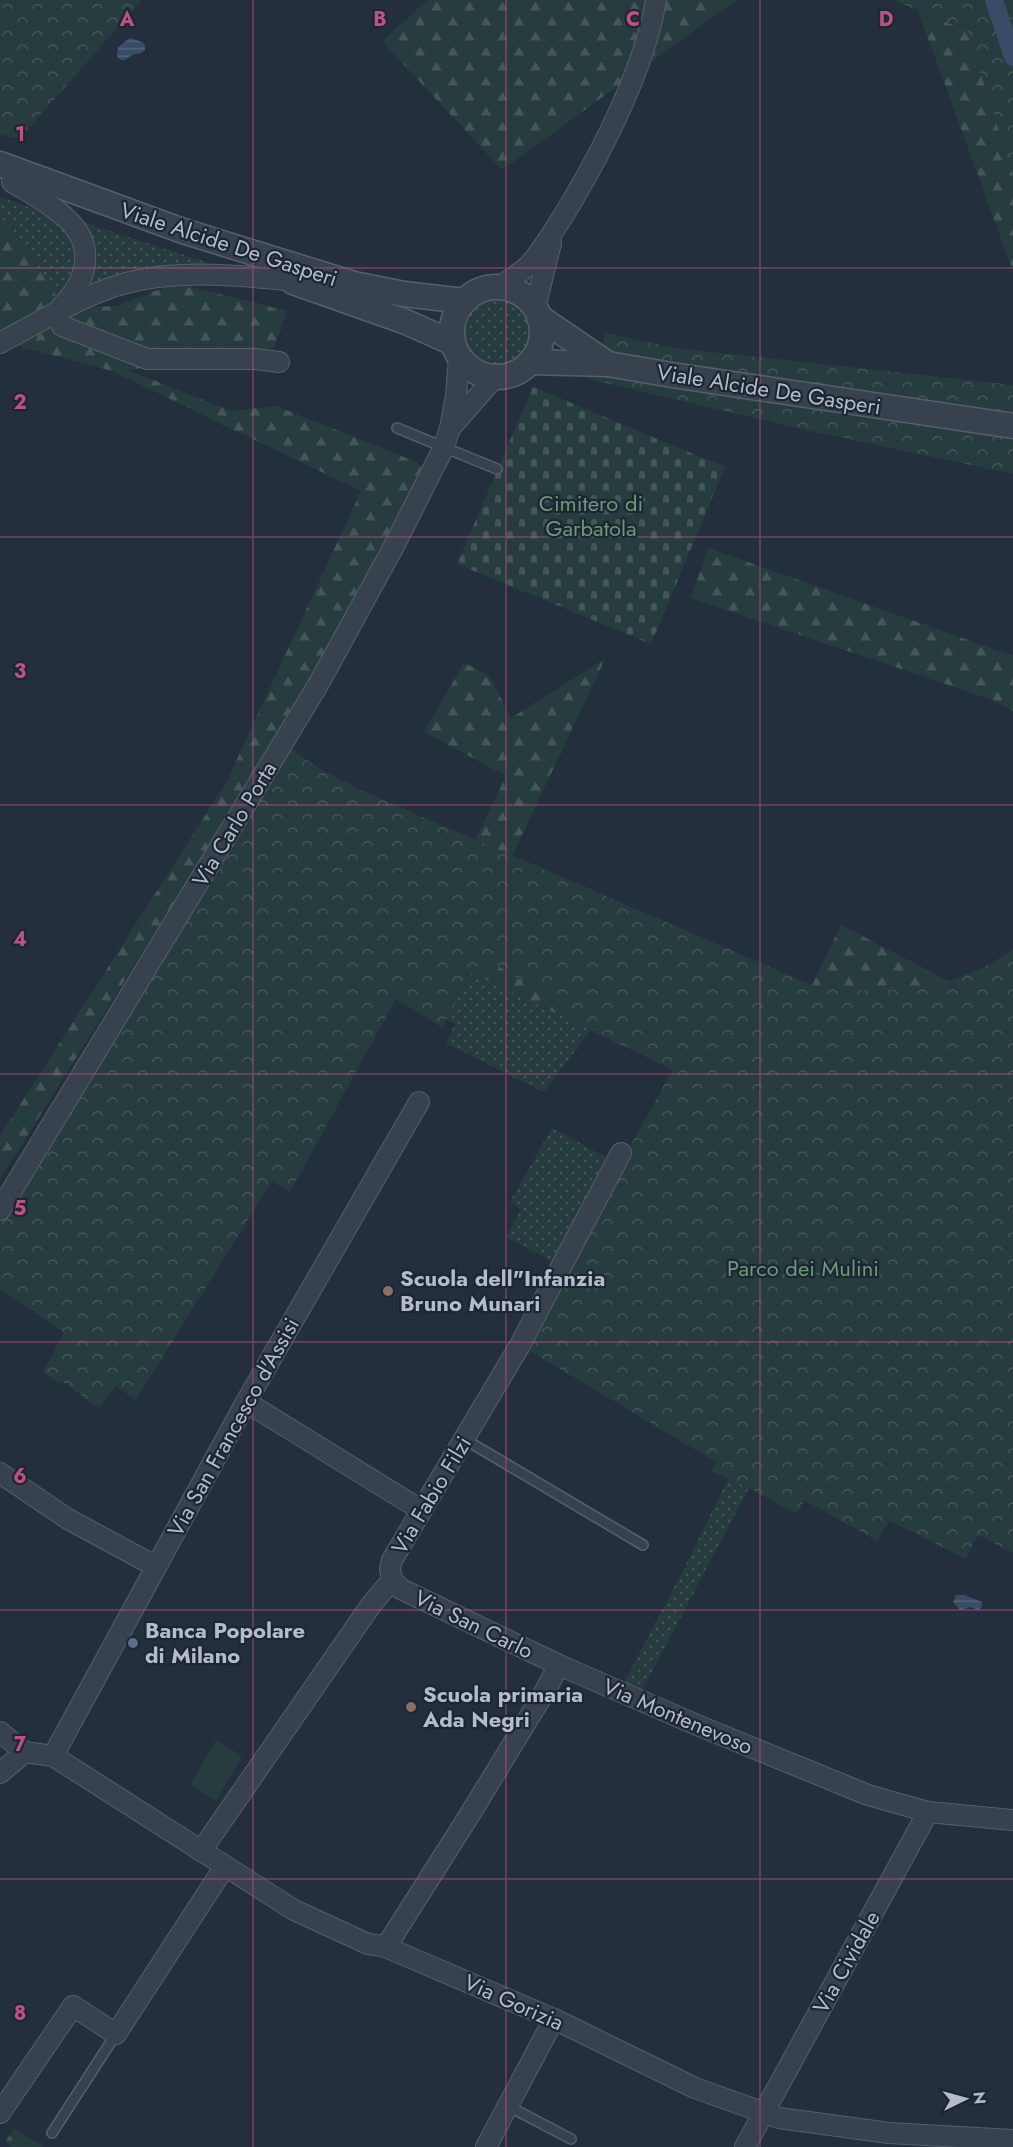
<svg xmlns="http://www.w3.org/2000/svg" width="1013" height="2147" viewBox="0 0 1013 2147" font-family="Jost,sans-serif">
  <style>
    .grass { fill: url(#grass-dots) }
    .forest { fill: url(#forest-firs) }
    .cemetery { fill: url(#cemetery-stones) }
    .park { fill: url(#park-crowns) }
    .pitch { fill: #263c3f }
    .water { fill: url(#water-rules) }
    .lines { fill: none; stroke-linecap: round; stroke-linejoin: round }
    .canal { stroke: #394c67; stroke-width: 18 }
    .service-casing { stroke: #565f6c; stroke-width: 12 }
    .minor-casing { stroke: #565f6c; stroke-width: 22 }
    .tertiary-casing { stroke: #565f6c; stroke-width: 27 }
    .service { stroke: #38414e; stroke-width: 9 }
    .minor { stroke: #38414e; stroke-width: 20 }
    .tertiary { stroke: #38414e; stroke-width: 24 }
    .grid { fill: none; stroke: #bd5182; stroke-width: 1.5; stroke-opacity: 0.55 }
    .education-dot { fill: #8d6e63; stroke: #1d2633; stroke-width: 2 }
    .service-dot { fill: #5c6f8a; stroke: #1d2633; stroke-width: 2 }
    .labels { text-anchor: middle; stroke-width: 4.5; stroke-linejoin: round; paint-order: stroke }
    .street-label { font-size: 22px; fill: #b4bcc9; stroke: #1d2633 }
    .park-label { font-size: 22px; fill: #6b9a76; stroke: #1d2633 }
    .poi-label { font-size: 22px; font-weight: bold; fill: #b4bcc9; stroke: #1d2633; text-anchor: start }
    .grid-label { font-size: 20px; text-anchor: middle; font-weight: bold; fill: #bd5182; stroke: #1d2633; stroke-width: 4.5; stroke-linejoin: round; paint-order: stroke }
  </style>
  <defs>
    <pattern id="grass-dots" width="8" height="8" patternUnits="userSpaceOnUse" patternTransform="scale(1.5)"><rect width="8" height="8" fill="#263c3f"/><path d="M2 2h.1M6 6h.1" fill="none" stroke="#435659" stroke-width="1.8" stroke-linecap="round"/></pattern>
    <pattern id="forest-firs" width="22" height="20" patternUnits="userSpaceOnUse" patternTransform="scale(1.5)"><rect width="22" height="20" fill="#263c3f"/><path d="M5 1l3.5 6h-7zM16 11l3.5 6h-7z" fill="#435659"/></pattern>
    <pattern id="cemetery-stones" width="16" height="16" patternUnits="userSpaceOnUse" patternTransform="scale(1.5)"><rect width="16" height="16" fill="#263c3f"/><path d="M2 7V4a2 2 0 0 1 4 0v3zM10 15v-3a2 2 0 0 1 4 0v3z" fill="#435659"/></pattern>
    <pattern id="park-crowns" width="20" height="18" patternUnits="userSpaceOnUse" patternTransform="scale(1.5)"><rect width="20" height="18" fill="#263c3f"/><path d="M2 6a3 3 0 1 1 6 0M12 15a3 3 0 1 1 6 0" fill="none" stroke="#435659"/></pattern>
    <pattern id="water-rules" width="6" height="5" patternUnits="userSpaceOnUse" patternTransform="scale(1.5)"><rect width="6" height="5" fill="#394c67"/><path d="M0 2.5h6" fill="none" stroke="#53647b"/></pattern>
  </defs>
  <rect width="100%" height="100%" fill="#242f3e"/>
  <g class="grass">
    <path d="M0,197l42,15 19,9 13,15 5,26 -19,39 -60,-91z"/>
    <path d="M76,220l145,47 -135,23c15,-29 2,-43 -10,-70z"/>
    <circle cx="496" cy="331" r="35"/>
    <path d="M465,970l126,60 -47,62 -98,-49 9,-19 -31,-14z"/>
    <path d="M552,1128l57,31 -54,104 -49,-26 15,-28 -11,-7z"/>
    <path d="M738,1464l11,24 -109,206 -19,-6 65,-123 42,-86z"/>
  </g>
  <g class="forest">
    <path d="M428,0h308l-234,170 -120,-129z"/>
    <path d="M914,0h99v271z"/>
    <path d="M0,211l60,90 -12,7 68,-2 60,-23 111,28 -13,37 -146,22 103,41 45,-5 124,49 24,12 -135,252 -289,460v-43l226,-353 135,-292 -249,-120 -90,-24 -22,-10z"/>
    <path d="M708,548l305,108v55l-20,-11 -302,-102z"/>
    <path d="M605,659l-132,280 307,113 61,-127 172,90 -335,57 -213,-102 -41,40 -26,-7 108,-227 -82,-44 40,-69 25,12 22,43z"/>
    <path d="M14,2129l30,18h-32l-7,-5z"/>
  </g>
  <path class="cemetery" d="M533,387l192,80 -74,177 -194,-80z"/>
  <g class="park">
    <path d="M0,0h142l-123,139 -19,-5z"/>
    <path d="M893,0h120v175l-46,-144z"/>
    <path d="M606,333l69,15 338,37v89l-207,-44 -217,-51z"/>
    <path d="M290,748l30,21 45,23 447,193c68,13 145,6 201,-36v604l-35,-18 -13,24 -52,-27 -24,-11 -12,20 -73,-41 -7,14 -48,-26 -38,-17 5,-9 -196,-117 153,-276 -76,-36 1,-4 -116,-73 -40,71 -46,-28 -106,193 -18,-11 -136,219 -20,-14 -17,22 -36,-26 -3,2 -17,-12 21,-40 -64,-43v-68z"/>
  </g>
  <path class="pitch" d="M216,1740l26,16 -26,45 -26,-16z"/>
  <g class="water">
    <path d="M130,38l12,4 3,3v5l-4,3 -9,2 -7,5h-5l-3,-4 1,-9z"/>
    <path d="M964,1595l18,7v5l-4,3 -7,-3 -11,3 -7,-8 3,-7z"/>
  </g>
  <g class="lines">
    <path class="canal" d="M994,0l19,57"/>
    <defs>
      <g id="service">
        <path d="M397,428l100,41"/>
        <path d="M464,1439l179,106"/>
        <path d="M508,2106l63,33"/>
        <path d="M52,2133l64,-99"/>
      </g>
      <g id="minor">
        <path d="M12,182c18,11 39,22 54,36 31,28 21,63 -5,89"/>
        <path d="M501,286c9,-7 21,-14 29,-22 16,-19 28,-40 41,-61 34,-57 74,-137 85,-203"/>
        <path d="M535,308l16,-65"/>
        <path d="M55,313l7,13 85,33h108l24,3"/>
        <path d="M0,343c37,-20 80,-46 119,-58 55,-16 113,-10 169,-5"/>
        <path d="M452,426l43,-49"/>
        <path d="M0,1210l318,-525 75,-137 51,-101 6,-19 6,-32 3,-39"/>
        <path d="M246,1402l175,108"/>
        <path d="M0,1473l68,46 87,47"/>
        <path d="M392,1580l9,9 158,76 138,60 171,70 60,17 85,8"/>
        <path d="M392,1580l-2,-11 2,-9 128,-215 101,-192"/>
        <path d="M0,1732l25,20 28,4 241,154 74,34 15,2 171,73 141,69 84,30 110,15 124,7"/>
        <path d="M53,1756l193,-354 173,-300"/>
        <path d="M0,1773l25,-21"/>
        <path d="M201,1851l170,-246 21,-25"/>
        <path d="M383,1946l6,-4 78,-123 77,-126 15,-28"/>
        <path d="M0,2113l73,-107 43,28 109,-168"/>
        <path d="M486,2147l68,-128"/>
        <path d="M745,2147l183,-335"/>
      </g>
      <g id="tertiary">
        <path d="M0,164l183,67 171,53 50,10 60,7"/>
        <path d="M293,282l113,40 47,21"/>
        <circle cx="497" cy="332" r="45"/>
        <path d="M539,317l69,47 64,11 341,51"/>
        <path d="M530,362l78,2"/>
      </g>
    </defs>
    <use href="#service" class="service-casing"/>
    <use href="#minor" class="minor-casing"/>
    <use href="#tertiary" class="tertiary-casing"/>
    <use href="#service" class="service"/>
    <use href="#minor" class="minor"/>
    <use href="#tertiary" class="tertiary"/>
  </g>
  <path class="grid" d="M253,0v2147M506,0v2147M760,0v2147M0,268h1013M0,537h1013M0,805h1013M0,1074h1013M0,1342h1013M0,1610h1013M0,1879h1013"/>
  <g class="education-dot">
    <circle cx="388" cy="1291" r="6"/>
    <circle cx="411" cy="1707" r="6"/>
  </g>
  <circle class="service-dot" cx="133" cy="1643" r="6"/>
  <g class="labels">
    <g class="street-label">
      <text transform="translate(229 244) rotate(18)" y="8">Viale Alcide De Gasperi</text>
      <text transform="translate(769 389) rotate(9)" y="8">Viale Alcide De Gasperi</text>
      <text transform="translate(234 824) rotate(-59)" y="8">Via Carlo Porta</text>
      <text transform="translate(233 1427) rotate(-61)" y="8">Via San Francesco d'Assisi</text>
      <text transform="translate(431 1495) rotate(-59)" y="8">Via Fabio Filzi</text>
      <text transform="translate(474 1624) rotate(26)" y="8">Via San Carlo</text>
      <text transform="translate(678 1716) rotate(23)" y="8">Via Montenevoso</text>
      <text transform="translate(846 1962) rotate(-61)" y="8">Via Cividale</text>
      <text transform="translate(514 2002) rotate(24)" y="8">Via Gorizia</text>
    </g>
    <g class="park-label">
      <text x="591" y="511">Cimitero di<tspan x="591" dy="25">Garbatola</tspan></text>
      <text x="803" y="1276">Parco dei Mulini</text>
    </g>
    <g class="poi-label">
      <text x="400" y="1286">Scuola dell"Infanzia<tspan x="400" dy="25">Bruno Munari</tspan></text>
      <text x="145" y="1638">Banca Popolare<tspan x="145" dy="25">di Milano</tspan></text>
      <text x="423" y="1702">Scuola primaria<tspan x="423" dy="25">Ada Negri</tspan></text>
    </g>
  </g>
  <g class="grid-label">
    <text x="127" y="26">A</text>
    <text x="380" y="26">B</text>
    <text x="633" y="26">C</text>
    <text x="886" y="26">D</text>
    <text x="20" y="141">1</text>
    <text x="20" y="409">2</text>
    <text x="20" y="678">3</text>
    <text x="20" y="946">4</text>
    <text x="20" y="1215">5</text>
    <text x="20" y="1483">6</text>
    <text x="20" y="1751">7</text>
    <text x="20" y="2020">8</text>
  </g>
  <g transform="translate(965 2099) rotate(85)" stroke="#1d2633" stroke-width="4.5" paint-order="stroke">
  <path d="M0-4.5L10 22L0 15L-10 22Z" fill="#b4bcc9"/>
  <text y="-9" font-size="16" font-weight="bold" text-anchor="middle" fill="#b4bcc9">N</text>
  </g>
</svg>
